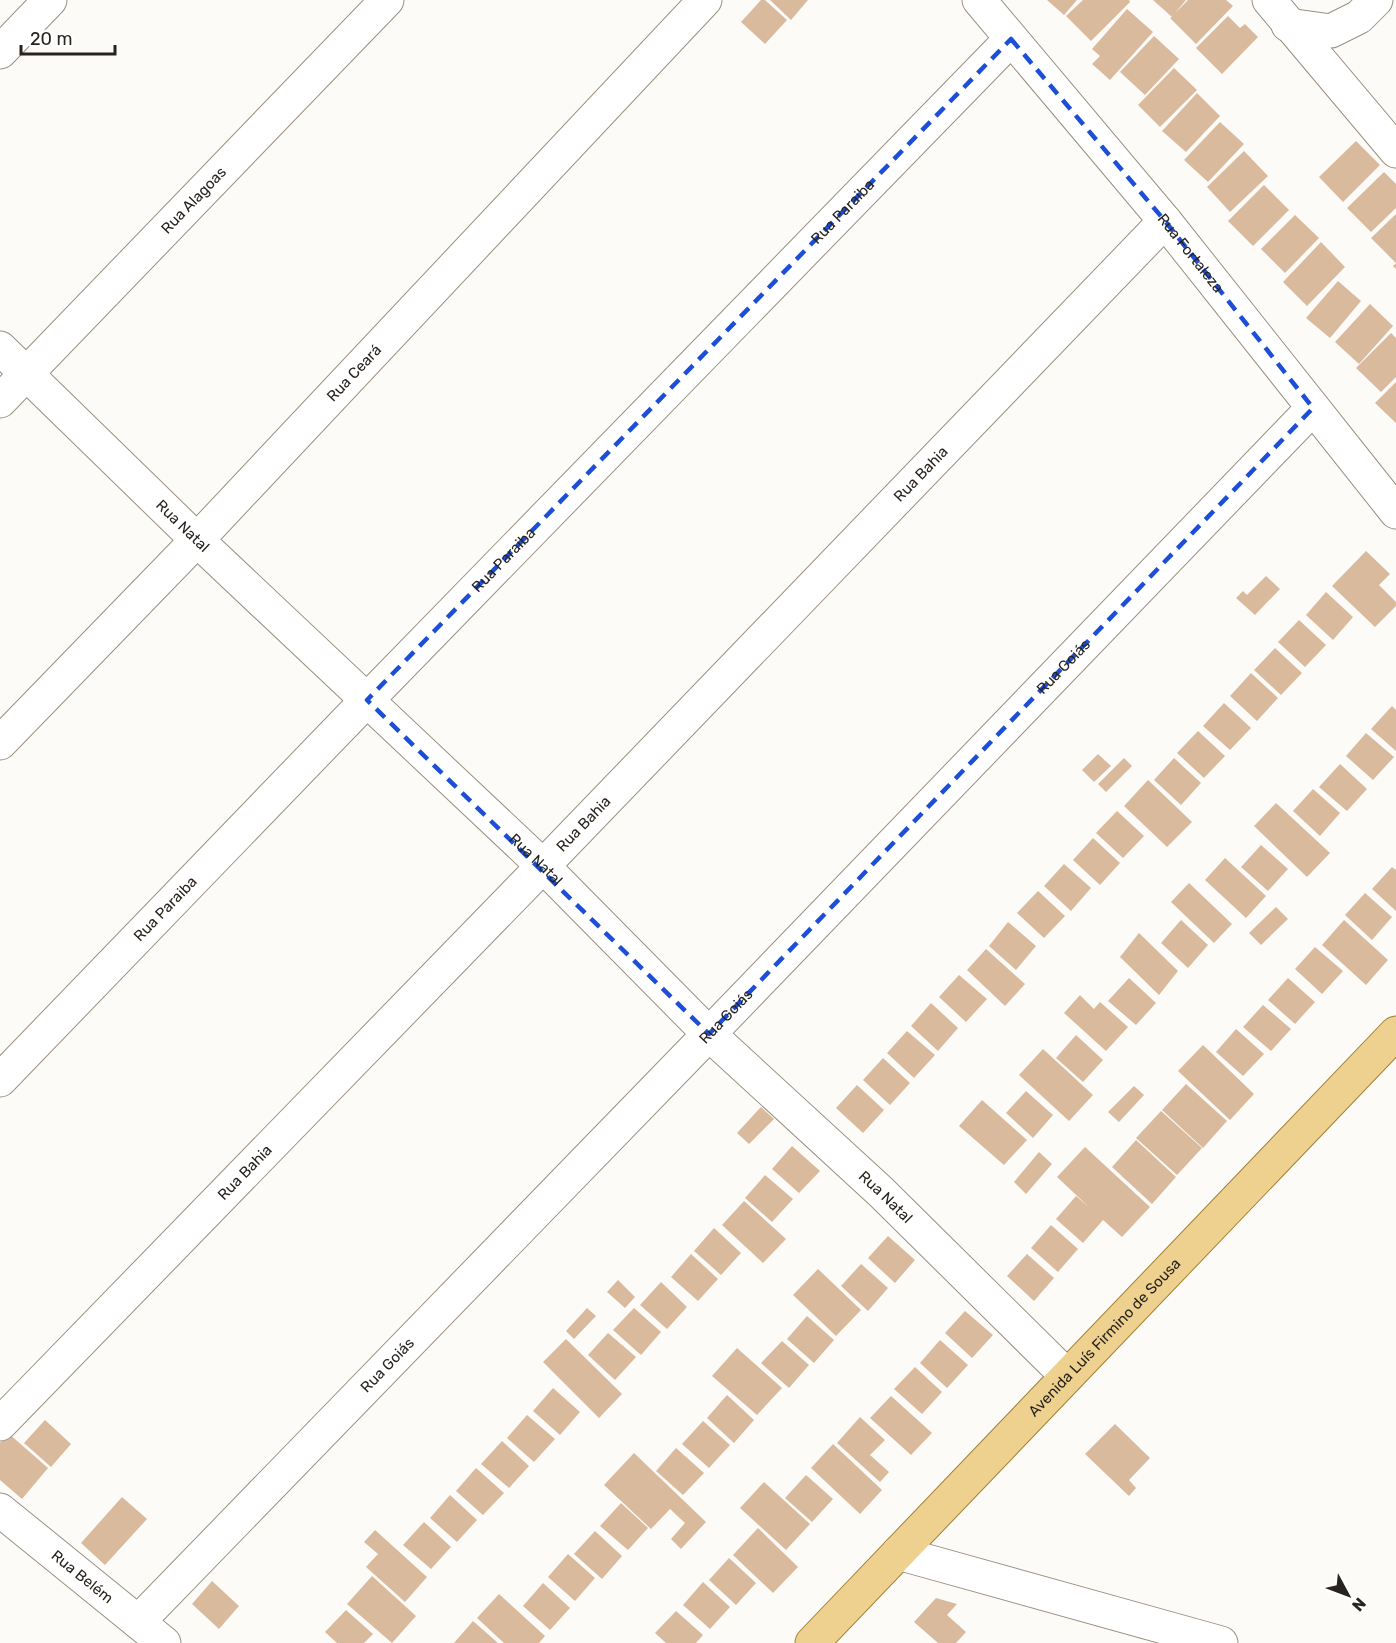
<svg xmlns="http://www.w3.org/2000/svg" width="1396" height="1643" viewBox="0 0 1396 1643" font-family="Rubik,sans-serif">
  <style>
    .building { fill: #daba9d }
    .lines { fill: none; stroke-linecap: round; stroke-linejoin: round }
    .minor-casing { stroke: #9b9083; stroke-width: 35 }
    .major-casing { stroke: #a28135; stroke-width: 35 }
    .minor { stroke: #fff; stroke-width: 33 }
    .major { stroke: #eed18e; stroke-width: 33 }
    .marked { fill: none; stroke: #1d4ed8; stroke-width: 4.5; stroke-dasharray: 12 8; stroke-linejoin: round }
    .labels { text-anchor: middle; stroke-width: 6; stroke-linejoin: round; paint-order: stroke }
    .street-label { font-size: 15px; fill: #28231e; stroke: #fff }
  </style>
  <rect width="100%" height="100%" fill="#fdfbf8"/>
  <g class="building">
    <path d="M761,0h4l22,20 -22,24 -24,-22z"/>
    <path d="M770,0h38l-17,20z"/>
    <path d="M1047,0h30l-13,15z"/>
    <path d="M1083,0h46l1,2 -39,39 -25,-25z"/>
    <path d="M1153,0h33l-11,13 13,-13h38l7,6 -37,38 -26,-26 2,-1z"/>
    <path d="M1127,9l26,23 -43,48 -18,-16 8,-8 -8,-7z"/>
    <path d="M1228,16l12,12 5,-4 13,13 -36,37 -26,-26z"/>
    <path d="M1154,36l25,23 -34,36 -25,-23z"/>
    <path d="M1174,68l23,22 -37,37 -22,-22z"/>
    <path d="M1197,93l23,23 -34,36 -24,-21z"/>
    <path d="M1220,122l24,22 -36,38 -24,-22z"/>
    <path d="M1356,141l24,24 -37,37 -24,-25z"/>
    <path d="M1244,151l24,25 -38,36 -23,-25z"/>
    <path d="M1384,172l12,12v24l-25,24 -24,-24z"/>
    <path d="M1264,185l25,25 -36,36 -25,-25z"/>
    <path d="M1396,214v55l-3,-3 3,-3 -25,-25z"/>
    <path d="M1295,215l24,23 -34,35 -24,-24z"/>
    <path d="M1321,242l24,25 -38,39 -24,-24z"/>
    <path d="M1338,281l23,20 -31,37 -24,-20z"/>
    <path d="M1370,304l23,22 -34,38 -24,-22z"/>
    <path d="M1391,333l5,5v39l-15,15 -25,-24z"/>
    <path d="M1396,382v41l-21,-20z"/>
    <path d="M1366,551l24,23 -11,11 17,17v4l-21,21 -43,-41z"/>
    <path d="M1266,576l14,13 -25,26 -19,-17 7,-7 4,4z"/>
    <path d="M1326,592l27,25 -20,23 -27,-25z"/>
    <path d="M1299,620l27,25 -21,22 -27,-25z"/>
    <path d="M1275,648l27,25 -21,22 -27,-25z"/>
    <path d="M1251,673l27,25 -21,23 -27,-25z"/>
    <path d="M1224,703l27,25 -21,22 -27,-24z"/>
    <path d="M1392,706l4,4v41l-25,-22z"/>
    <path d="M1198,731l27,25 -21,22 -27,-25z"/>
    <path d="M1366,733l28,24 -21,23 -27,-24z"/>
    <path d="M1098,754l13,12 -17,16 -12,-12z"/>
    <path d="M1124,758l8,8 -26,26 -8,-8z"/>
    <path d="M1174,758l27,25 -20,22 -27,-25z"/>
    <path d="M1340,764l27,25 -20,22 -28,-24z"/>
    <path d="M1148,780l44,42 -25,25 -43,-41z"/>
    <path d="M1313,789l27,24 -20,23 -27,-25z"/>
    <path d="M1276,803l54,50 -23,24 -53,-51z"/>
    <path d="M1117,811l27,25 -21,22 -27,-25z"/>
    <path d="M1093,838l27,25 -20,22 -27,-25z"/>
    <path d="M1261,845l27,24 -20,22 -27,-24z"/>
    <path d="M1225,858l41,38 -20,22 -41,-38z"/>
    <path d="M1064,864l27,24 -20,23 -27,-25z"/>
    <path d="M1392,867l4,3v41l-24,-22z"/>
    <path d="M1189,883l43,41 -18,19 -43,-41z"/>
    <path d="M1038,891l27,25 -21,22 -27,-25z"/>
    <path d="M1365,893l27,24 -20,23 -27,-25z"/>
    <path d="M1276,907l12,12 -27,26 -12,-12z"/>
    <path d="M1181,920l27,25 -20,23 -27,-25z"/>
    <path d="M1344,920l44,40 -22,25 -44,-40z"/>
    <path d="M1008,922l28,24 -20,24 -27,-24z"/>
    <path d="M1139,933l39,38 -19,24 -39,-38z"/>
    <path d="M1315,947l28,24 -21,23 -27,-25z"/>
    <path d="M986,949l39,35 -20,22 -38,-36z"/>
    <path d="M959,975l28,24 -21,23 -27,-25z"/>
    <path d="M1129,978l27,25 -20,22 -28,-24z"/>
    <path d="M1288,978l27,24 -20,22 -27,-24z"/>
    <path d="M1080,995l14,14 6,-7 28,25 -22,24 -42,-38z"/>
    <path d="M931,1003l27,25 -20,23 -27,-25z"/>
    <path d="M1263,1005l28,24 -20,22 -28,-24z"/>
    <path d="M1236,1029l28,25 -21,22 -27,-24z"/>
    <path d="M907,1031l28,24 -21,23 -27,-25z"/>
    <path d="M1076,1035l27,25 -20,22 -27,-24z"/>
    <path d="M1203,1045l51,49 -24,26 -52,-49z"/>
    <path d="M1043,1049l50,46 -24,26 -50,-46z"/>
    <path d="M883,1058l27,25 -20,22 -27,-25z"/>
    <path d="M1186,1084l41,37 -24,27 -41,-38z"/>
    <path d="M857,1085l27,25 -21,23 -27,-25z"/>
    <path d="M1134,1086l10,9 -25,27 -11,-10z"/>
    <path d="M1026,1091l27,24 -20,23 -27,-25z"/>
    <path d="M982,1100l45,40 -23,25 -45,-39z"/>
    <path d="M761,1107l13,12 -25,25 -12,-11z"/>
    <path d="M1161,1111l41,37 -25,27 -41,-37z"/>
    <path d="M1136,1140l40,37 -24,27 -40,-37z"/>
    <path d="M792,1146l28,25 -21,22 -27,-24z"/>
    <path d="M1085,1147l65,60 -28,30 -19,-17 -20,23 -27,-24 20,-23 13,11 -32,-30z"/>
    <path d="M1039,1152l13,12 -26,30 -12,-12z"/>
    <path d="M765,1175l28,24 -21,23 -27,-24z"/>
    <path d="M744,1201l42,38 -23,24 -41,-38z"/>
    <path d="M1051,1225l27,24 -20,23 -27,-24z"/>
    <path d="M714,1228l27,25 -20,22 -27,-24z"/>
    <path d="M888,1236l27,24 -20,23 -27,-25z"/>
    <path d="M691,1254l27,25 -20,22 -27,-24z"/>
    <path d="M1027,1254l27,24 -20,23 -27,-25z"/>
    <path d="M861,1264l27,24 -20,23 -27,-25z"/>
    <path d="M818,1269l43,41 -25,26 -43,-41z"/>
    <path d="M618,1280l17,17 -10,11 -18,-16z"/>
    <path d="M661,1282l26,25 -20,22 -27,-24z"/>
    <path d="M587,1308l9,8 -22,23 -8,-8z"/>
    <path d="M634,1308l27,24 -20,23 -28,-25z"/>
    <path d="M965,1311l28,24 -21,23 -27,-25z"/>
    <path d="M807,1316l27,24 -20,23 -27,-24z"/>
    <path d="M608,1333l28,24 -21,23 -27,-25z"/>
    <path d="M566,1339l56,55 -23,24 -56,-56z"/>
    <path d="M940,1340l28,25 -21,23 -27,-25z"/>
    <path d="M782,1341l27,24 -20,23 -28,-25z"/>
    <path d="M737,1348l45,40 -25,27 -45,-39z"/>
    <path d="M915,1367l27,25 -20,22 -28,-25z"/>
    <path d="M553,1388l27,24 -20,23 -27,-24z"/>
    <path d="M727,1395l27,25 -20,23 -27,-25z"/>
    <path d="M891,1396l41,37 -21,22 -41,-37z"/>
    <path d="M527,1415l28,24 -21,23 -27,-24z"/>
    <path d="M860,1417l25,23 -15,15 19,17 -9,10 -43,-39z"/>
    <path d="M45,1420l26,24 -20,23 -27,-24z"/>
    <path d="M703,1421l27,24 -21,23 -27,-24z"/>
    <path d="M1115,1424l35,34 -21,22 7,8 -7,8 -44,-42z"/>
    <path d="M8,1433l40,35 -26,31 -22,-19v-37z"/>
    <path d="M502,1441l27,25 -20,22 -28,-24z"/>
    <path d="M833,1444l49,46 -22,24 -49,-46z"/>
    <path d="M676,1448l28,25 -21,22 -27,-24z"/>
    <path d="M634,1453l72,69 -25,27 -10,-10 14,-16 -15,-14 -19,20 -47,-44z"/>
    <path d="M476,1468l28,25 -21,22 -27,-24z"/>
    <path d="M806,1475l27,24 -21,23 -27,-24z"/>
    <path d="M764,1482l46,42 -24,26 -46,-42z"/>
    <path d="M450,1495l27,25 -20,22 -27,-24z"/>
    <path d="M122,1497l25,22 -42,46 -24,-22z"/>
    <path d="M621,1503l27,25 -20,22 -28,-24z"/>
    <path d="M424,1522l27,25 -20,22 -28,-24z"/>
    <path d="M758,1528l40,39 -25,26 -40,-38z"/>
    <path d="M375,1530l52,47 -22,25 -39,-35 12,-13 -14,-12z"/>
    <path d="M595,1531l27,25 -20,23 -28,-25z"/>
    <path d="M568,1554l27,24 -20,23 -27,-24z"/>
    <path d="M729,1558l27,25 -20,22 -27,-25z"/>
    <path d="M372,1576l44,40 -24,27 -45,-39z"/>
    <path d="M212,1581l27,25 -20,23 -27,-25z"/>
    <path d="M703,1582l27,25 -20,22 -27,-24z"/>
    <path d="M543,1583l27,25 -20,22 -27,-24z"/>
    <path d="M499,1594l46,42 -6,7h-35l-27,-25z"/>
    <path d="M936,1598l21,6 -10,11 19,17 -10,11h-18l-24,-21z"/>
    <path d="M346,1610l27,24 -9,9h-27l-12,-11z"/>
    <path d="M676,1611l27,24 -7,8h-30l-11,-10z"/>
    <path d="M473,1621l25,22h-44z"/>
  </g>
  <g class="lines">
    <defs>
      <g id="minor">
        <path id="s1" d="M979,0l186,221 231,291"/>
        <path d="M1269,0l127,151"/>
        <path d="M1288,25l43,6 28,-14 17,-17"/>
        <path d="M0,52l50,-52"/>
        <path id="s2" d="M0,348l197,192 346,326 166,168 172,158 186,184"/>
        <path id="s3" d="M0,401l387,-401"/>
        <path id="s4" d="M0,743l197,-203 508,-540"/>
        <path id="s5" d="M0,1080l367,-380 644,-661"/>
        <path id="s6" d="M0,1424l543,-558 622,-645"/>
        <path id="s7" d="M0,1510l164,133"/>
        <path d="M898,1553l323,90"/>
        <path id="s8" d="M138,1622l571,-588 604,-626"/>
      </g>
      <g id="major">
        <path id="s9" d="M812,1643l584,-610"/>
      </g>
    </defs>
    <use href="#minor" class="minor-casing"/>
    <use href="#major" class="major-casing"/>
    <use href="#minor" class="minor"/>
    <use href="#major" class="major"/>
  </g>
  <path class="marked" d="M1011,39l154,182 148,187 -604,626 -342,-334z"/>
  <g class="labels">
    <g class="street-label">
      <text dy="5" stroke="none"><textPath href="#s3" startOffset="279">Rua Alagoas</textPath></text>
      <text dy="5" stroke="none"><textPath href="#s5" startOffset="1210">Rua Paraiba</textPath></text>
      <text dy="5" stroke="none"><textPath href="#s1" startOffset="330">Rua Fortaleza</textPath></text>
      <text dy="5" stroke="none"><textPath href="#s4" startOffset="512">Rua Ceará</textPath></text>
      <text dy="5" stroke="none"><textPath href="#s6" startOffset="1323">Rua Bahia</textPath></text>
      <text dy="5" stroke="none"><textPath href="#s2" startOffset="255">Rua Natal</textPath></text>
      <text dy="5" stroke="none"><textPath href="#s5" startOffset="724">Rua Paraiba</textPath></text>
      <text dy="5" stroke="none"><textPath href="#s8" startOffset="1330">Rua Goiás</textPath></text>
      <text dy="5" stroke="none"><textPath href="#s6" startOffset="837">Rua Bahia</textPath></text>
      <text dy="5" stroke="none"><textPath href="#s2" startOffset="741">Rua Natal</textPath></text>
      <text dy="5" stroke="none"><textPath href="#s5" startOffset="238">Rua Paraiba</textPath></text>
      <text dy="5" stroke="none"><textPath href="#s8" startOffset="844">Rua Goiás</textPath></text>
      <text dy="5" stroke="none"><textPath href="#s6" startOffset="351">Rua Bahia</textPath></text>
      <text dy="5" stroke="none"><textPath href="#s2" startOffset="1227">Rua Natal</textPath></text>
      <text dy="5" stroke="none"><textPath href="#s9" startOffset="423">Avenida Luís Firmino de Sousa</textPath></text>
      <text dy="5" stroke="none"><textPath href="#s8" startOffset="358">Rua Goiás</textPath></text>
      <text dy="5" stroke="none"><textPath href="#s7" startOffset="106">Rua Belém</textPath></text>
    </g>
  </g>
  <g transform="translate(1348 1595) rotate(131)" stroke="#ffffff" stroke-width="4.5" paint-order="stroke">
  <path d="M0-4.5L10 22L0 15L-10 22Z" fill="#28231e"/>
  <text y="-9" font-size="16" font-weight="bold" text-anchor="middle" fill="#28231e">N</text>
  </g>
  <path d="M21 45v9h94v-9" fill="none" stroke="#28231e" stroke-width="3"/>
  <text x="30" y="45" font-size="18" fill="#28231e" stroke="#ffffff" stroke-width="4.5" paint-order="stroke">20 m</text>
</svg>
